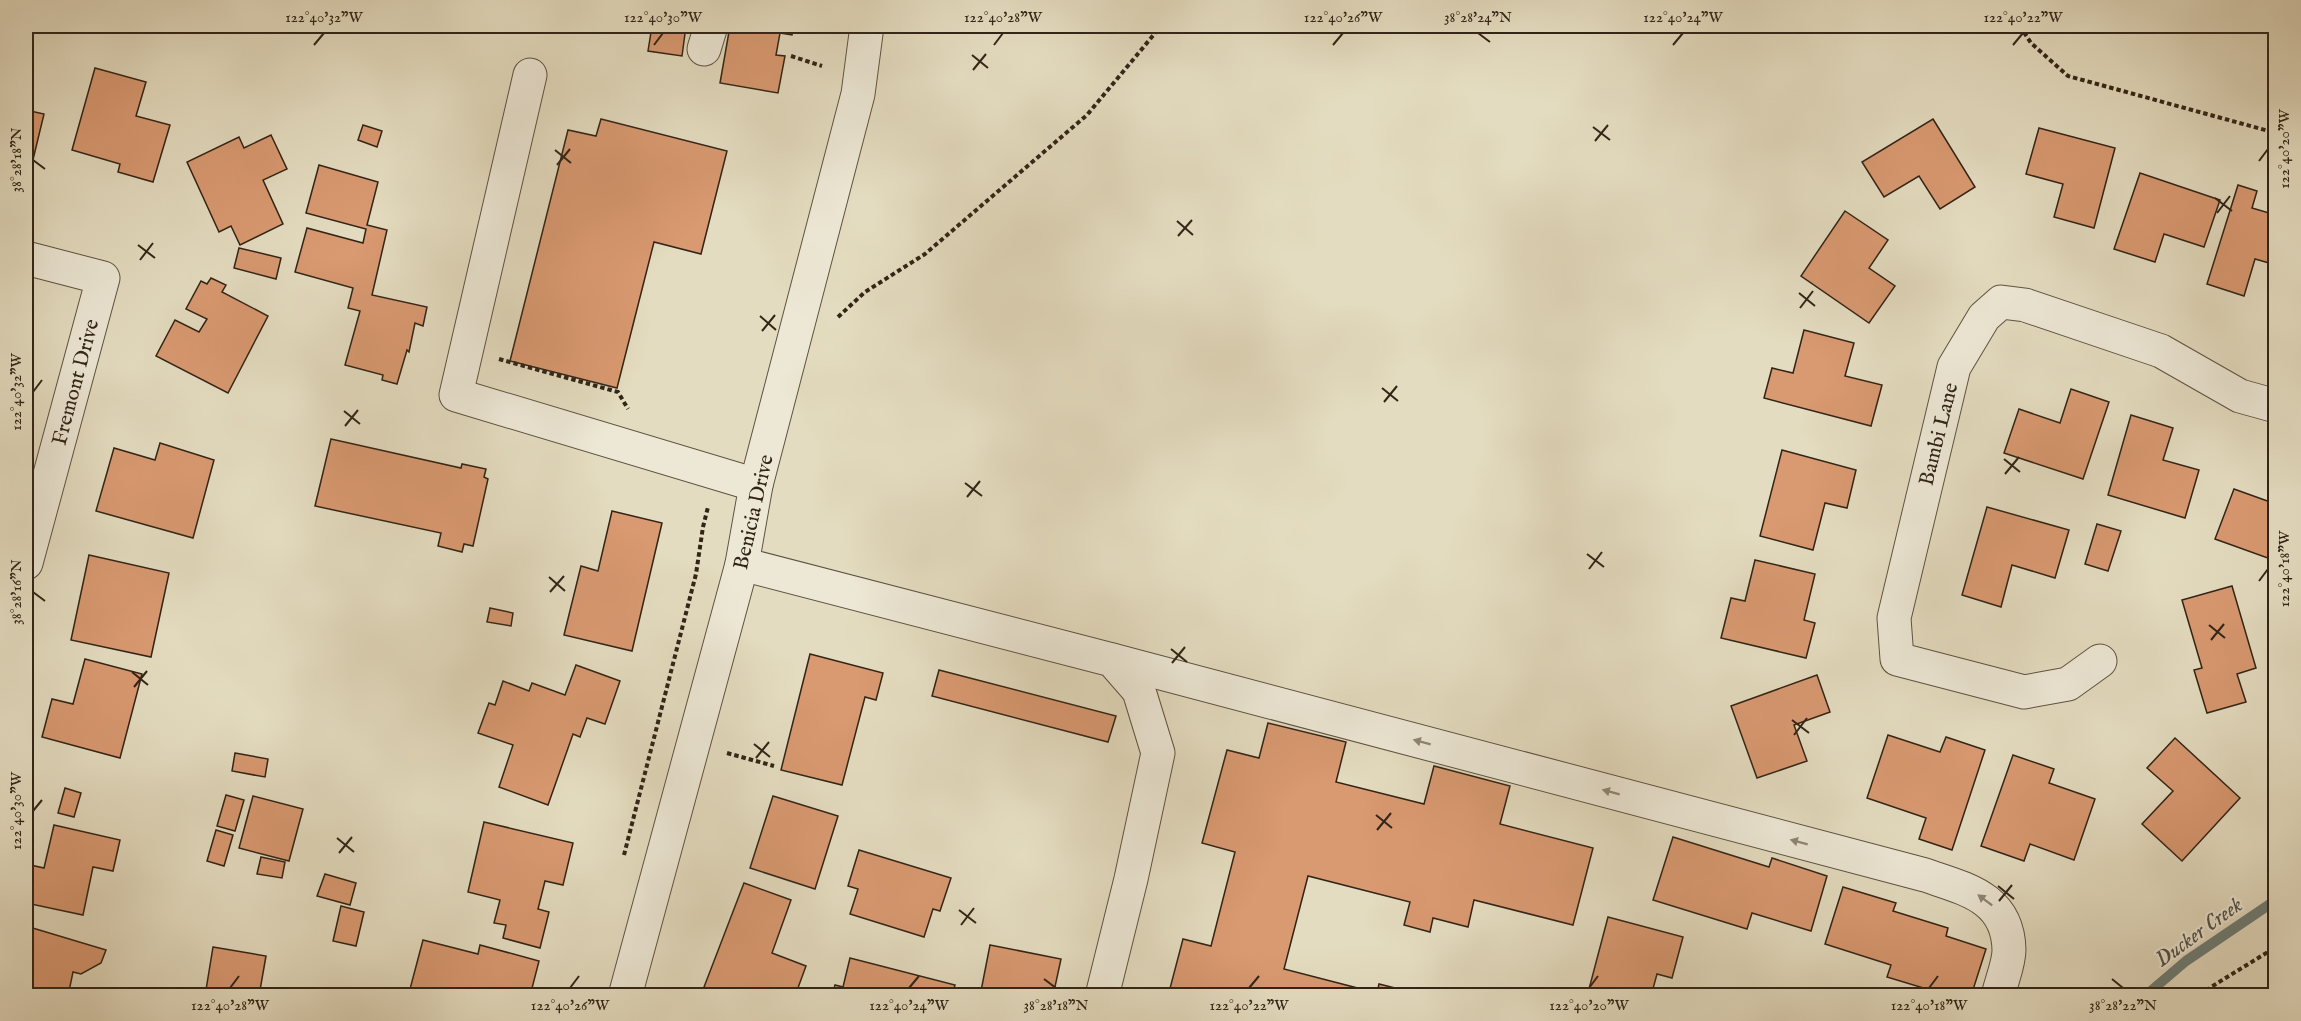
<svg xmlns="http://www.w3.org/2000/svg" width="2301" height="1021" viewBox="0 0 2301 1021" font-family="'IM FELL English',serif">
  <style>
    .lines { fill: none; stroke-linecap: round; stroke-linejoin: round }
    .stream { stroke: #6e7e78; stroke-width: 10 }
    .building { fill: #d99971; stroke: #312417; stroke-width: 1.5 }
    .minor-casing { stroke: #5e5241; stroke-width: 35 }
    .path { stroke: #312417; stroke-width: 4; stroke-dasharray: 4.5 3; stroke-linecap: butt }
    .minor { stroke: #ede8d6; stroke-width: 33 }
    .oneway { fill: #8f8676 }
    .ticks { fill: none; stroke: #312417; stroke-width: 2 }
    .labels { text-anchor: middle; stroke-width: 4.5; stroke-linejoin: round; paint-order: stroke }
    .street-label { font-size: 21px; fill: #312417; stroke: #ede8d6 }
    .water-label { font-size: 22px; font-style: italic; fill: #505148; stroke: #ede8d6 }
    .neatline { fill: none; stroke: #312417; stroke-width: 2 }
    .ticks-label { font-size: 15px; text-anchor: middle; fill: #312417 }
  </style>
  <rect width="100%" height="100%" fill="#e4dcc0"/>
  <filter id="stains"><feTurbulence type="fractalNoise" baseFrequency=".00333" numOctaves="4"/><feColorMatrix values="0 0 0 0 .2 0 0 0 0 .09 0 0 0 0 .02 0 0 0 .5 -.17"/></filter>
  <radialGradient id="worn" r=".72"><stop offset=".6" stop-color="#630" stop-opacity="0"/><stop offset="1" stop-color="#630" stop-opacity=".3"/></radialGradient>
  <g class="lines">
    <path class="stream" d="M2145,996l41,-35 90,-61"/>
  </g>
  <g class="building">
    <path d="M652,26h34l-4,30 -34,-5z"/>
    <path d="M730,26h64l-2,9 -12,-2 -4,22 9,1 -7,37 -58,-10z"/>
    <path d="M95,68l51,14 -10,34 34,9 -17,57 -35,-10 2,-8 -48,-14z"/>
    <path d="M26,73l7,1 -7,33z"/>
    <path d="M26,110l18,4 -14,58 -4,-1z"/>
    <path d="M601,119l126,32 -26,103 -47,-12 -37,146 -107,-27 58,-231 28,6z"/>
    <path d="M1933,119l42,68 -35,22 -21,-33 -35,21 -22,-35z"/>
    <path d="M363,125l19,6 -5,16 -19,-7z"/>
    <path d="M2039,128l76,20 -21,80 -40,-11 9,-33 -37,-10z"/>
    <path d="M271,135l16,34 -24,11 20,44 -43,21 -9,-19 -12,6 -32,-70 52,-25 5,11z"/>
    <path d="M319,165l59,17 -11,43 20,5 -15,65 55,12 -4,19 -8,-3 -6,29 -2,-2 -10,34 -15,-4 1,-5 -38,-10 15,-54 -12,-3 5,-20 -58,-16 12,-44 56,15 3,-14 -60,-16z"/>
    <path d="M2140,173l80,27 -16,47 -40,-13 -9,28 -41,-13z"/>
    <path d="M2238,185l19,6 -5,17 24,7v50l-21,-6 -11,37 -37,-12z"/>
    <path d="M1845,211l43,29 -19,28 26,18 -26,37 -68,-47z"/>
    <path d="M239,248l42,10 -5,21 -42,-11z"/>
    <path d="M211,278l15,7 -4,7 46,24 -40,77 -72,-37 19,-36 24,12 8,-13 -21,-10 15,-28 6,3z"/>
    <path d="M1804,330l50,13 -9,33 37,9 -11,41 -107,-28 8,-30 21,5z"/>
    <path d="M2071,389l38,13 -26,77 -79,-26 15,-44 41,14z"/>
    <path d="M2131,415l42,13 -10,32 36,10 -14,48 -77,-23z"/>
    <path d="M331,439l130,29 1,-4 24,5 -2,8 4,2 -15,67 -9,-2 -2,8 -24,-6 3,-13 -126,-27z"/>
    <path d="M160,443l54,17 -21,78 -97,-27 18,-63 41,12z"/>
    <path d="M1782,450l74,20 -9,38 -22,-5 -12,47 -53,-14z"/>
    <path d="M2234,489l39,14 3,-7v65l-61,-22z"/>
    <path d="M1987,507l82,23 -14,48 -43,-13 -11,42 -39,-12z"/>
    <path d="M612,511l50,12 -30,128 -68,-16 17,-69 17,5z"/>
    <path d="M2097,524l24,7 -13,40 -23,-7z"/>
    <path d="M89,555l80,18 -18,84 -80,-17z"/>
    <path d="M1755,560l60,14 -11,46 11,3 -9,35 -85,-20 10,-40 14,3z"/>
    <path d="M2232,586l24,82 -19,6 9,28 -39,11 -13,-43 8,-2 -20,-68z"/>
    <path d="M490,608l23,5 -2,13 -24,-4z"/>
    <path d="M810,654l73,19 -7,27 -11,-3 -23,88 -61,-15z"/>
    <path d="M85,659l57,15 -22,84 -78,-21 10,-38 21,5z"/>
    <path d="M576,665l44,16 -15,43 -18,-6 -7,19 -7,-3 -25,71 -49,-18 14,-42 -35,-12 11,-30 6,2 8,-24 26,10 3,-8 33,12z"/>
    <path d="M939,670l177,46 -8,26 -176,-46z"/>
    <path d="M1817,675l13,37 -36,13 13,36 -50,17 -26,-72z"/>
    <path d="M1268,723l78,19 -10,40 88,22 10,-38 76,20 -10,38 93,24 -20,77 -99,-25 -6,27 -35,-9 -3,14 -26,-7 6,-23 -102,-26 -24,93 93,24 2,-9 28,7 -1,5h-238l15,-57 28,7 24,-94 -33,-9 25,-93 32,8z"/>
    <path d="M1888,735l52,17 6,-15 39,13 -33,100 -33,-11 7,-21 -59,-20z"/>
    <path d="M2175,738l65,60 -58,63 -40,-37 31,-33 -26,-23z"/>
    <path d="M235,753l33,6 -3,18 -33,-6z"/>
    <path d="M2013,755l41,14 -5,14 46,16 -21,61 -44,-16 -6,17 -43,-15z"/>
    <path d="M65,788l16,5 -7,24 -16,-4z"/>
    <path d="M226,795l18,5 -9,31 -18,-5z"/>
    <path d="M253,796l50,13 -14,52 -50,-13z"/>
    <path d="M773,796l65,20 -23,73 -65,-21z"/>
    <path d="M484,822l89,21 -10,42 -18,-4 -7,28 11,3 -9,36 -37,-10 3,-13 -12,-2 6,-23 -32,-8z"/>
    <path d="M54,825l66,15 -7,31 -20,-4 -10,48 -57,-12v-39l18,4z"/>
    <path d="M216,830l17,5 -9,31 -17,-5z"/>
    <path d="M1673,837l96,30 3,-9 55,18 -16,55 -59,-18 -5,16 -94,-29z"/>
    <path d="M859,850l92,28 -11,33 -7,-2 -9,28 -74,-23 8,-25 -10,-3z"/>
    <path d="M261,857l24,5 -3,16 -25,-4z"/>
    <path d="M325,874l31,9 -6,22 -33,-9z"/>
    <path d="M744,883l47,17 -19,53 34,13 -11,30h-68l-23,-9z"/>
    <path d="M1843,887l53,16 -3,8 55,17 -2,8 40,13 -15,47h-43l2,-6 -43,-13 4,-12 -66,-21z"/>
    <path d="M341,906l23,6 -8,34 -23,-5z"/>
    <path d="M1608,917l75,20 -11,41 -15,-4 -6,22h-42l-20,-7z"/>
    <path d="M26,926l80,24 -5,13 -20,11 -8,-2 -5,24h-42z"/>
    <path d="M423,940l55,14 2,-9 59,16 -9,35h-99l-21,-7z"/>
    <path d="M990,945l71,14 -8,37h-73z"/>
    <path d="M213,947l53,9 -7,40h-54z"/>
    <path d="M850,958l105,27 -3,11h-120l3,-11 8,2z"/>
  </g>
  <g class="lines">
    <defs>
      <g id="minor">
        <path d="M704,49l7,-23"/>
        <path d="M530,75l-74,320 300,90"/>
        <path d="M26,258l77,20 -77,285"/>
        <path d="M742,564l370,96 27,31 19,62 -27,126 -29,117"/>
        <path d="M1112,660l813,215c40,14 83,22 84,75 0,14 -8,32 -11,46"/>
        <path d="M2100,661l-32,23 -44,8 -127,-33 -3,-41 60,-251 30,-50 17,-15 24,3 136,46 79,45 36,10"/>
        <path d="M625,996l117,-432 14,-79 102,-391 9,-68"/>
      </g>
    </defs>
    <use href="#minor" class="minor-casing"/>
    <g class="path">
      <path d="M2020,26l11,17 37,33 208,57"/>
      <path d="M791,56l31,10"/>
      <path d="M838,317l27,-25 60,-38 162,-139 74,-89"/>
      <path d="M499,359l119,33 10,17"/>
      <path d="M727,753l47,13"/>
      <path d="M624,855l72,-281 7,-47 5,-20"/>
      <path d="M2201,996l10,-9 65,-40"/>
    </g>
    <use href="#minor" class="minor"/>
  </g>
  <defs><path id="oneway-solid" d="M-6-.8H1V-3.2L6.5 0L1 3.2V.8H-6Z" transform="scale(1.5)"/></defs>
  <g class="oneway">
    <use href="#oneway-solid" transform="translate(1422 742) rotate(-165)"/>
    <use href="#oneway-solid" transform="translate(1611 792) rotate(-165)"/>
    <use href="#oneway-solid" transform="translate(1799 842) rotate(-165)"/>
    <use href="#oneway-solid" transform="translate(1985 900) rotate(-143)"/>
  </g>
  <path class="ticks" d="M1478,33l12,9M314,45l10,-12M654,45l9,-12M994,45l9,-12M1333,45l10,-12M1673,45l10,-12M2013,45l10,-12M972,55l16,13M973,70l13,-16M1593,127l17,13M1595,141l13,-16M555,150l16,13M33,160l12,9M2259,161l9,-12M557,165l13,-16M2215,198l17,13M2217,213l13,-17M1177,221l16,14M1178,236l14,-16M138,245l17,13M140,260l13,-17M1799,293l16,13M1800,308l13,-17M760,316l16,14M762,331l13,-16M1382,388l16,13M33,392l9,-12M1384,402l13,-16M344,411l16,13M345,426l13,-16M2004,459l16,13M2005,474l14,-17M965,483l17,13M967,497l13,-16M1587,554l17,13M1589,569l13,-17M549,577l16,14M2259,581l9,-12M33,592l12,9M550,592l14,-16M2209,625l16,13M2211,640l13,-16M1171,649l16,13M1172,663l13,-16M132,672l16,13M134,687l13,-16M1792,720l17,13M1794,735l13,-17M754,744l16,13M756,758l13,-16M33,811l9,-11M1376,815l16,13M1377,830l14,-17M337,838l17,14M339,853l13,-16M1998,886l16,13M1999,901l13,-16M959,910l17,13M961,925l13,-17M1044,979l12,9M2112,979l11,9M230,988l9,-12M570,988l9,-12M909,988l10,-12M1249,988l10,-12M1589,988l9,-12M1929,988l9,-12"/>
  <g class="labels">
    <g class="street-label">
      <text transform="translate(75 382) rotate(-75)" y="7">Fremont Drive</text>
      <text transform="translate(1938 434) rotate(-76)" y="7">Bambi Lane</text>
      <text transform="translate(753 512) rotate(-77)" y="7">Benicia Drive</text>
    </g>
    <g class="water-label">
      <text transform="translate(2198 931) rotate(-36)" y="8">Ducker Creek</text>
    </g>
  </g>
  <rect width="2301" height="1021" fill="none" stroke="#e4dcc0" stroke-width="66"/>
  <rect x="33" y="33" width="2235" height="955" class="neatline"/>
  <g class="ticks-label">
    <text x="324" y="22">122°40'32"W</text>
    <text x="663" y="22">122°40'30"W</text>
    <text x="1003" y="22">122°40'28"W</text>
    <text x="1343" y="22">122°40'26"W</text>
    <text x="1478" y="22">38°28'24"N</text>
    <text x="1683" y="22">122°40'24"W</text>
    <text x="2023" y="22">122°40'22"W</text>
    <text transform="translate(2284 149) rotate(-90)" y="5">122°40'20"W</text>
    <text transform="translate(16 160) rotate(-90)" y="5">38°28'18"N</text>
    <text transform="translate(16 392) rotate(-90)" y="5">122°40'32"W</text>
    <text transform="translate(2284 569) rotate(-90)" y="5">122°40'18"W</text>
    <text transform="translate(16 592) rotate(-90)" y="5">38°28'16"N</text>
    <text transform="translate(16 811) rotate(-90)" y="5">122°40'30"W</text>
    <text x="230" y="1010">122°40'28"W</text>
    <text x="570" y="1010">122°40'26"W</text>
    <text x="909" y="1010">122°40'24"W</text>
    <text x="1056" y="1010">38°28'18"N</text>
    <text x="1249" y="1010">122°40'22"W</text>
    <text x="1589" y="1010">122°40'20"W</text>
    <text x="1929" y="1010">122°40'18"W</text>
    <text x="2123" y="1010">38°28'22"N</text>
  </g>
  <rect width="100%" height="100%" filter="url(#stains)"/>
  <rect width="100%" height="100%" fill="url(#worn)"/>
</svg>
